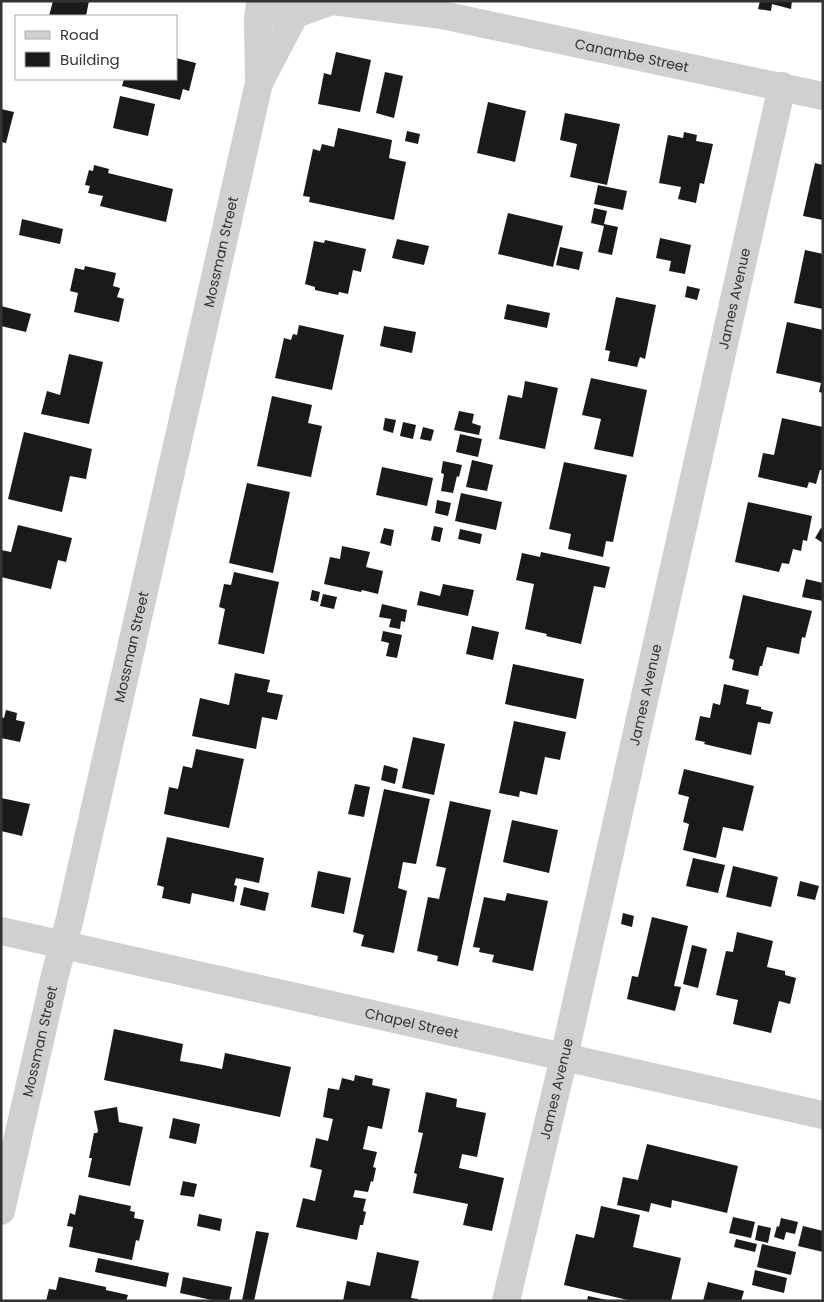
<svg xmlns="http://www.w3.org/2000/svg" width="824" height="1302" viewBox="0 0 824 1302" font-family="Poppins,sans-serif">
	<rect width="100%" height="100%" fill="#fff"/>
	<g fill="#1a1a1a">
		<path d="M53,1H89L86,16H49Z"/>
		<path d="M760,1H792L791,9L772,4L771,11L758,9Z"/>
		<path d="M336,52L371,60L360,112L318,104L324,73L331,75Z"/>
		<path d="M176,58L196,63L189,91L183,89L180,100L122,86L124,79H176Z"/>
		<path d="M385,72L403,76L394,118L376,113Z"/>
		<path d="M120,96L155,104L148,136L113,128Z"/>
		<path d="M488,102L526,111L515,162L477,153Z"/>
		<path d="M1,109L14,112L6,143L1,142Z"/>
		<path d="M565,113L620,124L607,185L570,177L577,144L560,140Z"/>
		<path d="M338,128L392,140L389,158L406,162L394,220L309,202L310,197L303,196L313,149L320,151L322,144L334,147Z"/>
		<path d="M407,131L420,134L418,144L405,141Z"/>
		<path d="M684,132L697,135L696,141L713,144L704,184L700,183L696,203L678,199L681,187L659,183L668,135L683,138Z"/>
		<path d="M815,163L823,165V220L803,216Z"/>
		<path d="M94,165L109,169L108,173L173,189L166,222L100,206L103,196L88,193L90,186L85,185L89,170L93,171Z"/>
		<path d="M598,185L627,191L623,210L594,204Z"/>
		<path d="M594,208L607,211L604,224L618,227L612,255L598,252L604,226L591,223Z"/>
		<path d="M508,213L563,226L553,267L498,254Z"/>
		<path d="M22,219L63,229L60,244L19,235Z"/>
		<path d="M660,238L691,245L685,274L669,271L671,261L656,258Z"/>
		<path d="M397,239L429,246L424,265L392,258Z"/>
		<path d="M325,240L366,249L361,272L353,270L348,294L339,292L338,295L315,290V287L305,284L314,241L324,243Z"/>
		<path d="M560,247L583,252L579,270L556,265Z"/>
		<path d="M805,250L823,254V309L794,303Z"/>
		<path d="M85,266L116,273L113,286L120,288L117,297L124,299L119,322L74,312L78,293L70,291L75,268L84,270Z"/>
		<path d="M687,286L700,289L697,300L685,297Z"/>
		<path d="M616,297L656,305L645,359L640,357L637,367L608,361L610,351L605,350Z"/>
		<path d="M507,304L550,313L547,328L504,319Z"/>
		<path d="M1,306L31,314L26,332L1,326Z"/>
		<path d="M787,322L823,330V393L819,392L821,383L776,373Z"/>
		<path d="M299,325L344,335L332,390L275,378L284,338L291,340L293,334L297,335Z"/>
		<path d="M384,326L416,332L412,353L380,346Z"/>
		<path d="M69,354L103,362L89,424L41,414L47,391L60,395Z"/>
		<path d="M591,378L647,390L633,457L594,449L601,419L582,415Z"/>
		<path d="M525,381L558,388L545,449L499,439L508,395L522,398Z"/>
		<path d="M272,396L312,405L308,423L322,426L311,477L257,466Z"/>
		<path d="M459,411L474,414L472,423L481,426L479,435L454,430Z"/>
		<path d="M385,418L396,420L393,433L383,430Z"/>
		<path d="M782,418L823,427V470H820L816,484L809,482L807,488L758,477L763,453L774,455Z"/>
		<path d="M403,422L416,425L413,439L400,436Z"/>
		<path d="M423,427L434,430L431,441L420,439Z"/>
		<path d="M24,432L92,449L86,479L70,476L62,512L8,499Z"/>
		<path d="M460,434L482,439L478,457L456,452Z"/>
		<path d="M472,460L493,465L487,491L466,487Z"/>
		<path d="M443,461L462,465L459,477L457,476L453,493L441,491L444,474L441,473Z"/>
		<path d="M564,462L627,475L613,542L606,541L603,557L568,549L571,534L549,529Z"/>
		<path d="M382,467L433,478L427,506L376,495Z"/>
		<path d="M247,483L290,492L273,573L229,563Z"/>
		<path d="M461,493L502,502L496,530L455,521Z"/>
		<path d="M437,500L451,503L448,516L435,513Z"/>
		<path d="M748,502L812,516L807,541L803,540L801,551L793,549L789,564L782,563L779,572L735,562Z"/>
		<path d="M18,525L72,538L66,562L58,560L51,589L1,577V550L11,552Z"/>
		<path d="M434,526L443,528L440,542L431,540Z"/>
		<path d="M384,528L394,530L391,546L380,543Z"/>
		<path d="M821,528L823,529V543L815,538Z"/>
		<path d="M460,529L482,534L480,544L458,539Z"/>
		<path d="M342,546L370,552L366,567L383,571L378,594L362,590L361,592L324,584L330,557L340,559Z"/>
		<path d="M541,552L610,567L605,588L594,586L581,644L546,636L547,634L525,629L534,584L516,580L522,553L540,557Z"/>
		<path d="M234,572L279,582L264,654L218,644L225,609L219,607L224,584L231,585Z"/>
		<path d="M806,579L823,583V601L802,597Z"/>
		<path d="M443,584L474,590L468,616L417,605L420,591L440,596Z"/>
		<path d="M312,590L320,592L318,602L310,600Z"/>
		<path d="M323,594L337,597L334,609L320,606Z"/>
		<path d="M743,595L812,611L805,638L802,637L799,654L767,647L762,666H760L758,676L732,670L734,660L729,658Z"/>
		<path d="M382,604L407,610L405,622L401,621L400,629L389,627L391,619L379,617Z"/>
		<path d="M472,626L499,632L493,660L466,654Z"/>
		<path d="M383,631L402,635L397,658L386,656L389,643L381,641Z"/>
		<path d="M513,664L584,679L576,719L505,704Z"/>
		<path d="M235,673L270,680L267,692L283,695L277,720L262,717L256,749L192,736L200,698L229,705Z"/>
		<path d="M724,684L749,690L746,704L761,707V709L773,712L770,724L758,722L751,755L704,744L705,742L695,740L700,716L710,718L713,703L720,705Z"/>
		<path d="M6,710L17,713L16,720L25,722L20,742L1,738V717L4,718Z"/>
		<path d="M514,721L566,732L560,760L545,757L537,795L520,791L519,797L499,793Z"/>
		<path d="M413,737L445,744L434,795L402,788Z"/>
		<path d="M196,749L244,759L229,828L164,814L169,787L178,789L183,766L192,768Z"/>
		<path d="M384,765L398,769L395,784L381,780Z"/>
		<path d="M684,769L754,786L743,831L723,827L716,858L683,850L689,824L683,822L689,797L678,794Z"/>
		<path d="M355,784L370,787L364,817L348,814Z"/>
		<path d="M384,789L430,799L416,864L403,862L398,888L407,891L394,953L361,946L364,935L353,932Z"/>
		<path d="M1,798L30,804L22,836L1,831Z"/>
		<path d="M450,801L491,810L458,966L437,961L438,956L417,951L428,897L439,899L446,868L436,866Z"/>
		<path d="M512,820L558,830L549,873L503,862Z"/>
		<path d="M167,837L264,858L259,883L236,878L234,885L237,886L234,902L192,893L190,904L162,898L164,887L157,885Z"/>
		<path d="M693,858L725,865L718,893L686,886Z"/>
		<path d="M733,866L778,877L771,907L726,897Z"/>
		<path d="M318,871L351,878L344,914L311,907Z"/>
		<path d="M800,881L819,886L815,900L797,896Z"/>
		<path d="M244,887L269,893L265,911L240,905Z"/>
		<path d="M507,893L548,901L533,971L492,962L494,955L479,952L480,948L473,947L484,897L505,901Z"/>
		<path d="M623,913L634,916L632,927L621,924Z"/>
		<path d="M652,917L688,926L674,986L681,987L675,1011L627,999L632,976L638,977Z"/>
		<path d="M737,932L773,941L767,967L785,971V975L796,978L790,1004L779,1001L771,1033L733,1024L738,1000L716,995L726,951L733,952Z"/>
		<path d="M692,945L707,949L698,988L683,984Z"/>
		<path d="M114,1029L183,1044L180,1061L203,1065L222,1069L225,1053L291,1067L280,1117L104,1080Z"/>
		<path d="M355,1075L373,1079L372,1085L390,1089L382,1129L368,1126L363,1149L377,1152L373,1167L376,1168L373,1182L371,1181L368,1192L355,1190L353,1197L366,1199L363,1211L366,1212L363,1225H360L357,1240L296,1227L303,1198L315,1201L322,1170L310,1167L316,1138L328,1141L333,1119L323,1117L328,1088L339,1090L342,1078L354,1081Z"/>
		<path d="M426,1092L457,1099L456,1107L486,1113L477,1157L462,1154L459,1168L504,1178L492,1231L463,1225L468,1204L413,1193L417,1174L414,1173L423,1133L418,1132Z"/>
		<path d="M117,1107L119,1122L143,1127L130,1186L88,1177L92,1158H89L94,1133H97L98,1131L94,1111Z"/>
		<path d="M173,1118L200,1124L196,1144L169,1138Z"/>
		<path d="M647,1144L738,1166L727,1213L672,1200L671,1208L651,1203L649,1212L617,1205L623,1177L638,1180Z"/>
		<path d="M183,1181L197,1184L194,1197L180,1195Z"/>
		<path d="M79,1195L131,1206L130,1211L135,1212L134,1218L144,1220L139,1241L136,1240L132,1260L69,1247L73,1227L67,1226L70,1213L75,1215Z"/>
		<path d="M601,1206L640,1215L633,1247L681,1258L671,1301H632L564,1285L576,1234L594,1238Z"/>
		<path d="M199,1214L222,1219L220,1231L197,1226Z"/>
		<path d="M733,1217L755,1222L751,1238L729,1233Z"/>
		<path d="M781,1218L798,1222L795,1234L786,1232L784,1240L774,1237L777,1226L779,1227Z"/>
		<path d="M758,1225L771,1228L768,1243L755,1240Z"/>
		<path d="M803,1226L823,1231V1252L798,1246Z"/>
		<path d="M256,1231L269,1233L254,1301H242Z"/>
		<path d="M736,1239L757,1244L755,1252L734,1247Z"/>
		<path d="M762,1244L796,1252L791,1275L757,1267Z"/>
		<path d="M377,1252L419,1261L411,1298L418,1299V1301H343L347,1281L370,1286Z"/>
		<path d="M98,1258L169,1273L166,1287L95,1272Z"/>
		<path d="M755,1270L787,1278L784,1293L752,1285Z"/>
		<path d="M59,1277L106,1287V1290L128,1295L126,1301H46L49,1289L56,1290Z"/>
		<path d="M183,1277L232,1287L229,1301H216L180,1293Z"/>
		<path d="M708,1282L744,1291L741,1301H703Z"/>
		<path d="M588,1296L607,1300V1301H587Z"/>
	</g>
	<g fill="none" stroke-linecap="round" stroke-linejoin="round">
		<g stroke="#d0d0d0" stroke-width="28">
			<path d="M260,1L275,12L295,14L332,1"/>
			<path id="s1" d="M332,1L442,15L823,96"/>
			<path d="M260,81L295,14"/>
			<path id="s2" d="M1,931L823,1115"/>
			<path id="s3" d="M1,1211L55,975L70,918L259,83L258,20L260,2"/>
			<path id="s4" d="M506,1301L564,1057L782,86"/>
		</g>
	</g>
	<g text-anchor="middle" stroke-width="5" stroke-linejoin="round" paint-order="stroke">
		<g font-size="14" fill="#333" stroke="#fff">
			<text dy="5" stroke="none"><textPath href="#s1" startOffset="305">Canambe Street</textPath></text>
			<text dy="5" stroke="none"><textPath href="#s3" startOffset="984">Mossman Street</textPath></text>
			<text dy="5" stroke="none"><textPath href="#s4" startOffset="1028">James Avenue</textPath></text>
			<text dy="5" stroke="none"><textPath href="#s3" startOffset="579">Mossman Street</textPath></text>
			<text dy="5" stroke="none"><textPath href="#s4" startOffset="622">James Avenue</textPath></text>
			<text dy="5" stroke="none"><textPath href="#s2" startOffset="421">Chapel Street</textPath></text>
			<text dy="5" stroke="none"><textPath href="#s3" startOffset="174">Mossman Street</textPath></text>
			<text dy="5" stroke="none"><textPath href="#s4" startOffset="218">James Avenue</textPath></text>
		</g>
	</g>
	<rect width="824" height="1302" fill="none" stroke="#333333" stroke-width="5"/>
	<rect x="15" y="15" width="162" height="65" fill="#ffffff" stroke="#adadad"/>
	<rect x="25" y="31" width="25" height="8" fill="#d0d0d0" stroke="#adadad"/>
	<text x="60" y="40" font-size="15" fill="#333333">Road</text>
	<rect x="25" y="52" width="25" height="15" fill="#1a1a1a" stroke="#adadad"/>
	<text x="60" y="65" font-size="15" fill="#333333">Building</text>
</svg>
